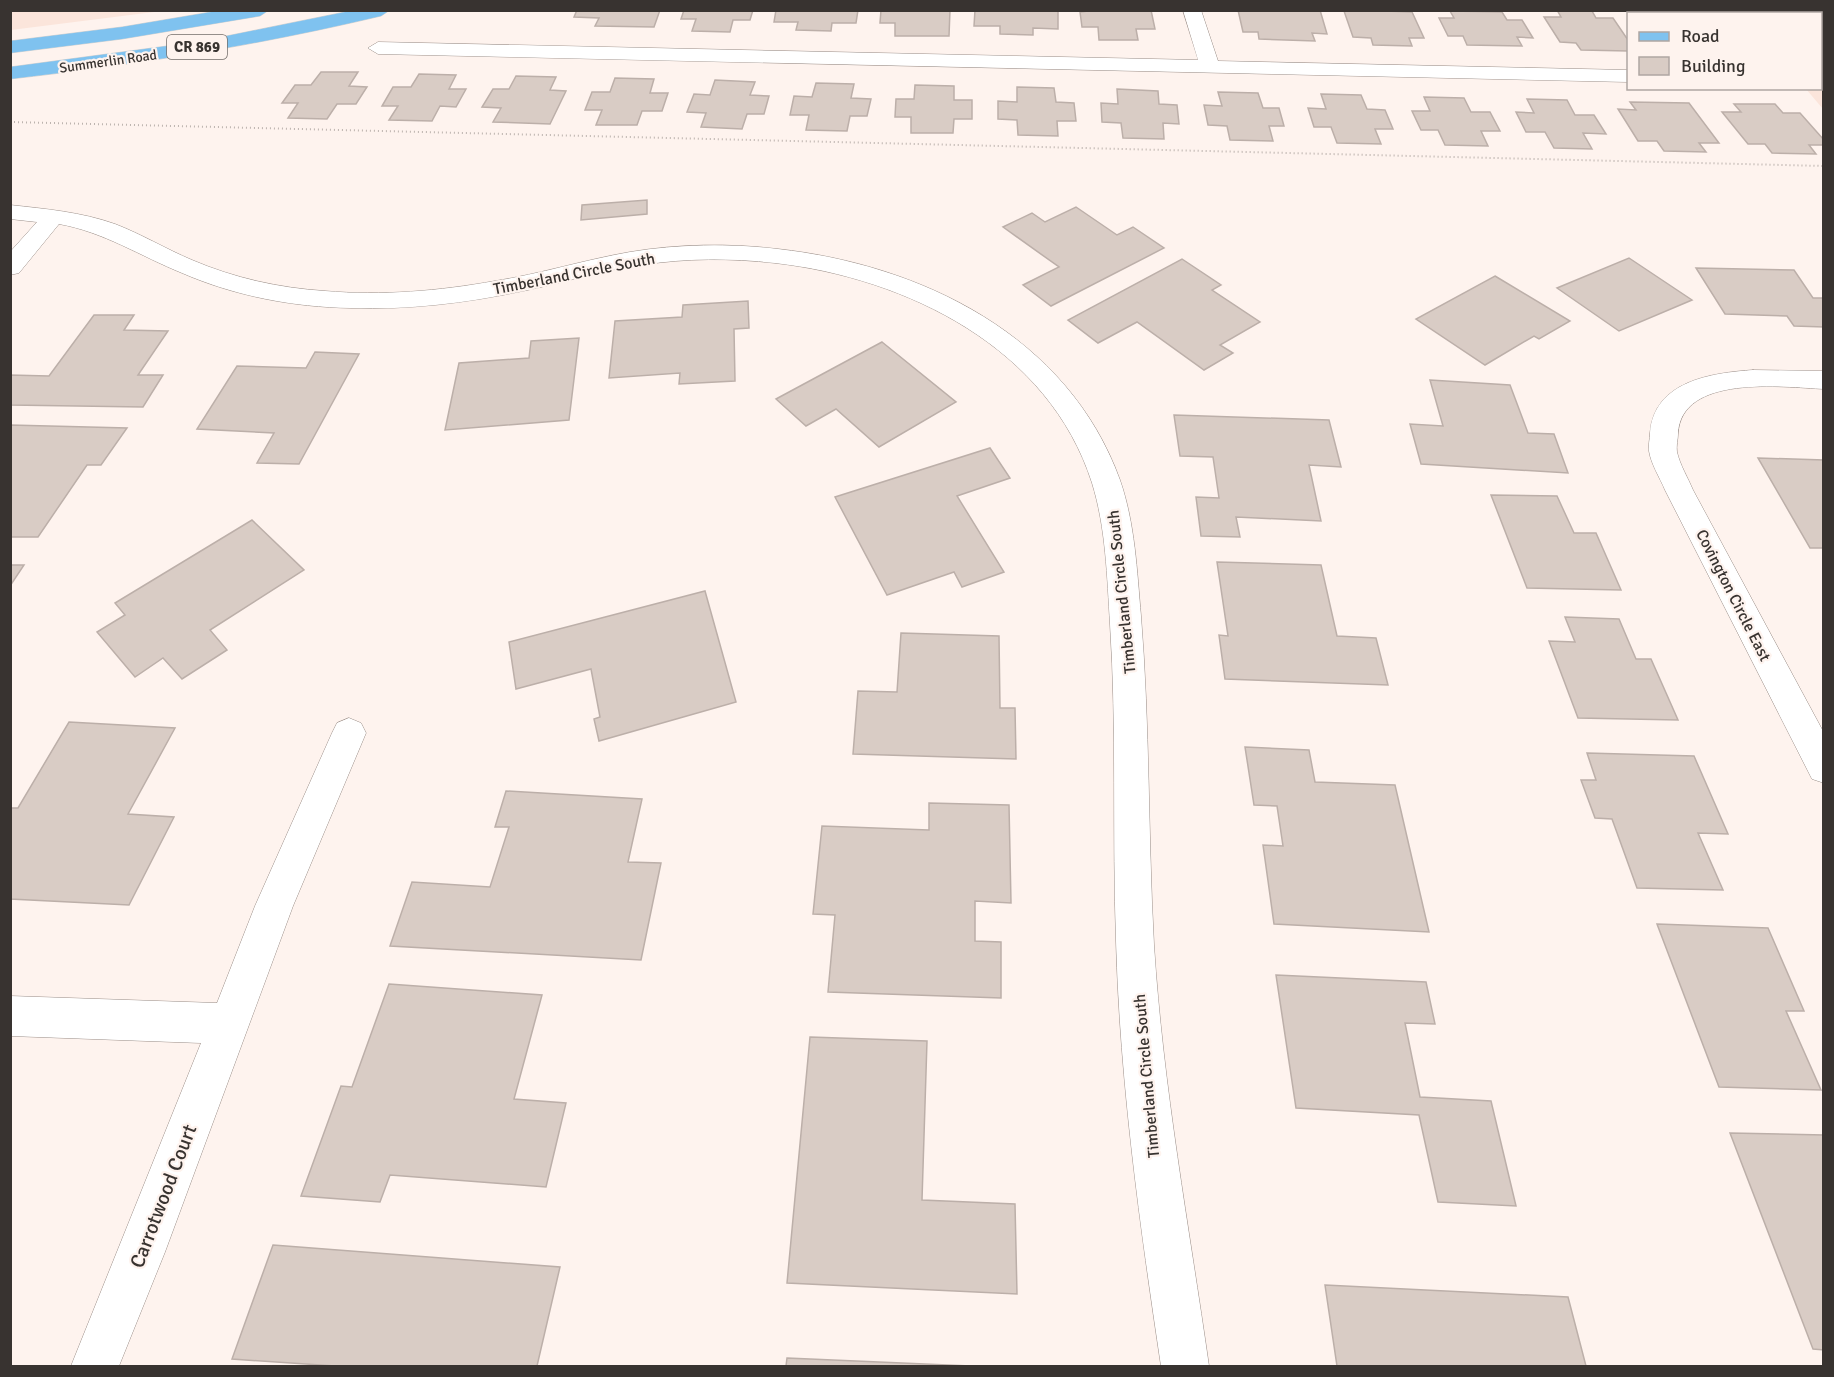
<svg xmlns="http://www.w3.org/2000/svg" width="1834" height="1377" viewBox="0 0 1834 1377" font-family="Signika,sans-serif">
	<rect width="100%" height="100%" fill="#fef3ee"/>
	<g fill="#fbe5db">
		<path d="M11,10H162V11L11,30Z"/>
		<path d="M1739,11H1823V109L1806,89L1820,88V14H1741Z"/>
	</g>
	<g fill="#d9ccc5" stroke="#bcafa9" stroke-width="1.5">
		<path d="M577,10H660L654,27L595,26L599,18L574,17Z"/>
		<path d="M684,10H753L750,20H733L730,32L692,31L696,19H681Z"/>
		<path d="M776,10H858L856,23H832L831,31L796,30L798,22H774Z"/>
		<path d="M881,10H950L949,36H895V23H880Z"/>
		<path d="M975,10H1058V29L1033,28V35L1000,34V26H974Z"/>
		<path d="M1097,10H1151L1155,29H1136L1138,40H1099L1098,27H1082L1080,12Z"/>
		<path d="M1238,10H1320L1327,34L1312,33L1315,41L1259,39L1258,32H1243Z"/>
		<path d="M1358,10L1412,12L1424,38H1409L1412,46L1373,45L1371,38L1353,37L1344,11Z"/>
		<path d="M1557,10L1592,11L1596,18H1613L1628,40V51L1581,50L1576,43L1560,42L1544,17H1561Z"/>
		<path d="M1450,11L1502,12L1507,20H1522L1533,38L1517,37L1522,46L1467,45L1463,36H1448L1439,18H1454Z"/>
		<path d="M321,72H358L349,86L367,87L356,104H337L327,119L288,118L298,103H282L295,85H311Z"/>
		<path d="M419,74L456,75L449,89H466L456,107L440,106L432,121L389,120L398,106H382L393,87H411Z"/>
		<path d="M516,76L556,77L550,90L566,91L550,124L493,122L501,108L482,107L493,89H509Z"/>
		<path d="M615,78L654,79L650,93H668L662,111H642L637,125H596L602,110H585L592,92H610Z"/>
		<path d="M715,80L755,82L750,95L769,96L764,114H747L742,129L701,127L706,113L687,112L694,94L710,95Z"/>
		<path d="M816,83L854,84L851,98L871,99L867,116H850L847,131L806,130L809,115H790L794,96L812,97Z"/>
		<path d="M915,85L954,86V100H972V119H954L953,133H911V117H895L896,99H914Z"/>
		<path d="M1017,87L1054,88L1056,102L1074,103L1076,121H1057L1058,136L1018,135L1017,120L998,119V101L1017,102Z"/>
		<path d="M1117,89L1158,91L1159,104L1177,105L1179,124L1163,123L1164,139L1123,138L1121,123L1102,122L1101,103L1118,104Z"/>
		<path d="M1218,92L1258,93L1263,108H1279L1284,126H1269L1273,141L1230,140L1227,126L1208,125L1204,105L1222,106Z"/>
		<path d="M1321,94L1361,95L1367,109L1385,110L1393,129H1375L1381,144L1337,143L1331,127H1314L1308,108L1326,109Z"/>
		<path d="M1424,97L1464,98L1471,112H1490L1500,131H1481L1488,146L1445,145L1438,130H1421L1412,111H1430Z"/>
		<path d="M1527,99L1567,100L1575,115H1594L1606,134L1583,133L1592,149L1554,148L1545,132H1526L1516,112L1534,113Z"/>
		<path d="M1630,102L1689,103L1719,143H1699L1706,152L1664,151L1657,141H1638L1618,109L1636,110Z"/>
		<path d="M1734,104H1775L1783,113H1800L1824,140V145H1809L1816,154L1772,153L1765,144H1748L1722,112H1741Z"/>
		<path d="M647,200V214L581,220L582,205Z"/>
		<path d="M1076,207L1117,235L1133,227L1164,248L1051,306L1023,285L1059,267L1003,227L1032,213L1045,222Z"/>
		<path d="M1629,258L1692,300L1619,331L1557,288Z"/>
		<path d="M1182,259L1221,285L1212,290L1260,322L1220,345L1233,353L1204,370L1137,322L1098,343L1068,320Z"/>
		<path d="M1696,268L1794,270L1813,298H1824V327L1794,326L1787,316L1725,314Z"/>
		<path d="M1495,276L1570,321L1539,339L1534,336L1485,365L1416,319Z"/>
		<path d="M748,301L749,328L734,329L735,381L679,384L680,373L609,378L615,321L682,317L683,305Z"/>
		<path d="M94,315H134L124,330L168,331L138,375H163L143,407L10,405V375L49,376Z"/>
		<path d="M579,338L569,420L445,430L459,363L529,358L531,341Z"/>
		<path d="M882,342L956,402L879,447L836,409L806,426L776,399Z"/>
		<path d="M315,352L359,354L299,464L257,463L274,433L197,429L237,366L306,368Z"/>
		<path d="M1430,380L1510,385L1528,433L1554,434L1568,473L1421,464L1410,424L1443,426Z"/>
		<path d="M1174,415L1329,420L1341,467L1309,465L1321,521L1236,517L1240,537L1201,536L1196,497L1219,498L1213,457L1180,456Z"/>
		<path d="M10,425L127,428L101,465H87L38,537H10Z"/>
		<path d="M990,448L1010,478L957,496L1004,572L962,587L954,572L887,595L835,497Z"/>
		<path d="M1758,458L1824,460V548H1810Z"/>
		<path d="M1491,495L1557,496L1574,533H1596L1621,590L1527,588Z"/>
		<path d="M252,520L304,570L210,630L227,650L182,679L163,658L135,677L97,632L125,615L115,603Z"/>
		<path d="M1217,562L1321,565L1337,636L1376,638L1388,685L1225,679L1219,635L1228,636Z"/>
		<path d="M10,565H24L10,586Z"/>
		<path d="M705,591L736,702L599,741L594,719L600,717L591,669L516,689L509,642Z"/>
		<path d="M1565,617L1619,619L1636,659H1651L1678,720L1578,718L1549,641L1575,642Z"/>
		<path d="M901,633L999,636L1000,708H1015L1016,759L853,754L858,691L897,692Z"/>
		<path d="M69,722L175,728L128,814L174,817L129,905L10,899V808H18Z"/>
		<path d="M1245,747L1309,750L1315,782L1395,785L1429,932L1274,924L1263,845L1283,846L1277,806L1254,805Z"/>
		<path d="M1587,753L1694,756L1728,834L1698,833L1723,890L1637,888L1612,819L1595,818L1581,780H1596Z"/>
		<path d="M506,791L642,799L628,862L661,863L641,960L390,946L412,882L490,887L509,827H495Z"/>
		<path d="M929,803L1009,805L1011,903L975,901V941L1001,942V998L828,992L835,915L813,914L822,826L929,830Z"/>
		<path d="M1657,924L1768,928L1804,1011H1786L1821,1090L1719,1087Z"/>
		<path d="M1276,975L1426,982L1435,1024L1405,1023L1420,1097L1491,1101L1516,1206L1438,1202L1419,1115L1296,1108Z"/>
		<path d="M389,984L542,995L514,1099L566,1103L546,1187L390,1175L380,1202L301,1196L341,1086L352,1087Z"/>
		<path d="M810,1037L927,1041L922,1200L1015,1204L1017,1294L787,1283Z"/>
		<path d="M1730,1133L1824,1135V1350L1813,1349Z"/>
		<path d="M273,1245L560,1267L537,1366H335L232,1359Z"/>
		<path d="M1325,1285L1568,1297L1586,1366H1337Z"/>
		<path d="M787,1358L971,1366H786Z"/>
	</g>
	<g fill="none" stroke-linecap="round" stroke-linejoin="round">
		<defs>
			<g id="minor">
				<path d="M1183,10H1201L1218,61L1628,70V82L378,54L368,48L378,42L1198,60Z"/>
				<path d="M10,205C46,209 81,212 115,224C141,234 166,249 192,260C234,278 279,288 325,291C382,296 439,291 495,281C540,274 584,260 630,252C678,244 729,243 778,249C922,265 1068,336 1120,480C1135,523 1137,571 1141,616C1150,726 1148,836 1154,945C1163,1087 1189,1226 1209,1366H1161C1140,1226 1120,1083 1116,941C1112,835 1117,730 1110,624C1107,577 1106,528 1092,483C1049,348 907,278 775,263C731,258 686,258 642,265C602,270 563,283 523,291C466,303 408,310 351,308C293,307 235,296 182,273C140,256 104,232 59,224L19,273L10,275V252L37,222L10,219Z"/>
				<path d="M1753,370L1824,371V389C1782,387 1681,374 1678,434C1678,439 1676,446 1677,452C1680,465 1688,478 1693,490L1824,733V783L1812,779L1665,490C1660,478 1651,464 1649,451C1648,446 1650,439 1650,433C1654,381 1711,373 1753,370Z"/>
				<path d="M349,718L361,723L366,733L293,906L165,1252L119,1366H71L201,1043L10,1036V996L217,1003L255,906L332,733L337,723Z"/>
			</g>
			<g id="major">
				<path d="M223,10H269L260,16L122,39L10,53V41L122,27Z"/>
				<path d="M355,10H390L381,16C259,45 135,65 10,79V67L197,42Z"/>
			</g>
		</defs>
		<use href="#minor" stroke="#9b8f89" stroke-width="1"/>
		<use href="#major" stroke="#d3d2d1" stroke-width="1"/>
		<path stroke="#bcb3ae" stroke-width="2" stroke-dasharray="1 3" stroke-linecap="butt" d="M10,122L1824,166"/>
		<use href="#minor" fill="#fff" fill-rule="evenodd"/>
		<use href="#major" fill="#7fc2ef" fill-rule="evenodd"/>
	</g>
	<g text-anchor="middle" stroke-width="4.5" stroke-linejoin="round" paint-order="stroke">
		<g font-size="14" fill="#383330" stroke="#fef3ee">
			<text transform="translate(108 61) rotate(-8)" y="5">Summerlin Road</text>
		</g>
		<rect fill="#fef3ee" stroke="#736d69" stroke-width="1.5" x="167" y="35" width="60" height="24" rx="4.5"/>
		<g font-size="15" font-weight="bold" fill="#383330">
			<text x="197" y="52">CR 869</text>
		</g>
		<g font-size="16" fill="#383330" stroke="#fef3ee">
			<text transform="translate(574 273) rotate(-11)" y="6">Timberland Circle South</text>
			<text transform="translate(1121 592) rotate(-96)" y="6">Timberland Circle South</text>
			<text transform="translate(1734 595) rotate(63)" y="6">Covington Circle East</text>
			<text transform="translate(1146 1076) rotate(-95)" y="6">Timberland Circle South</text>
		</g>
		<g font-size="20" fill="#383330" stroke="#fef3ee">
			<text transform="translate(163 1196) rotate(-69)" y="7">Carrotwood Court</text>
		</g>
	</g>
	<rect width="1834" height="1377" fill="none" stroke="#383330" stroke-width="24"/>
	<rect x="1627" y="12" width="195" height="78" fill="#fef3ee" stroke="#afa6a2" stroke-width="1.5"/>
	<rect x="1639" y="32" width="30" height="9" fill="#7fc2ef" stroke="#afa6a2" stroke-width="1.5"/>
	<text x="1681" y="42" font-size="18" fill="#383330">Road</text>
	<rect x="1639" y="57" width="30" height="18" fill="#d9ccc5" stroke="#afa6a2" stroke-width="1.5"/>
	<text x="1681" y="72" font-size="18" fill="#383330">Building</text>
</svg>
